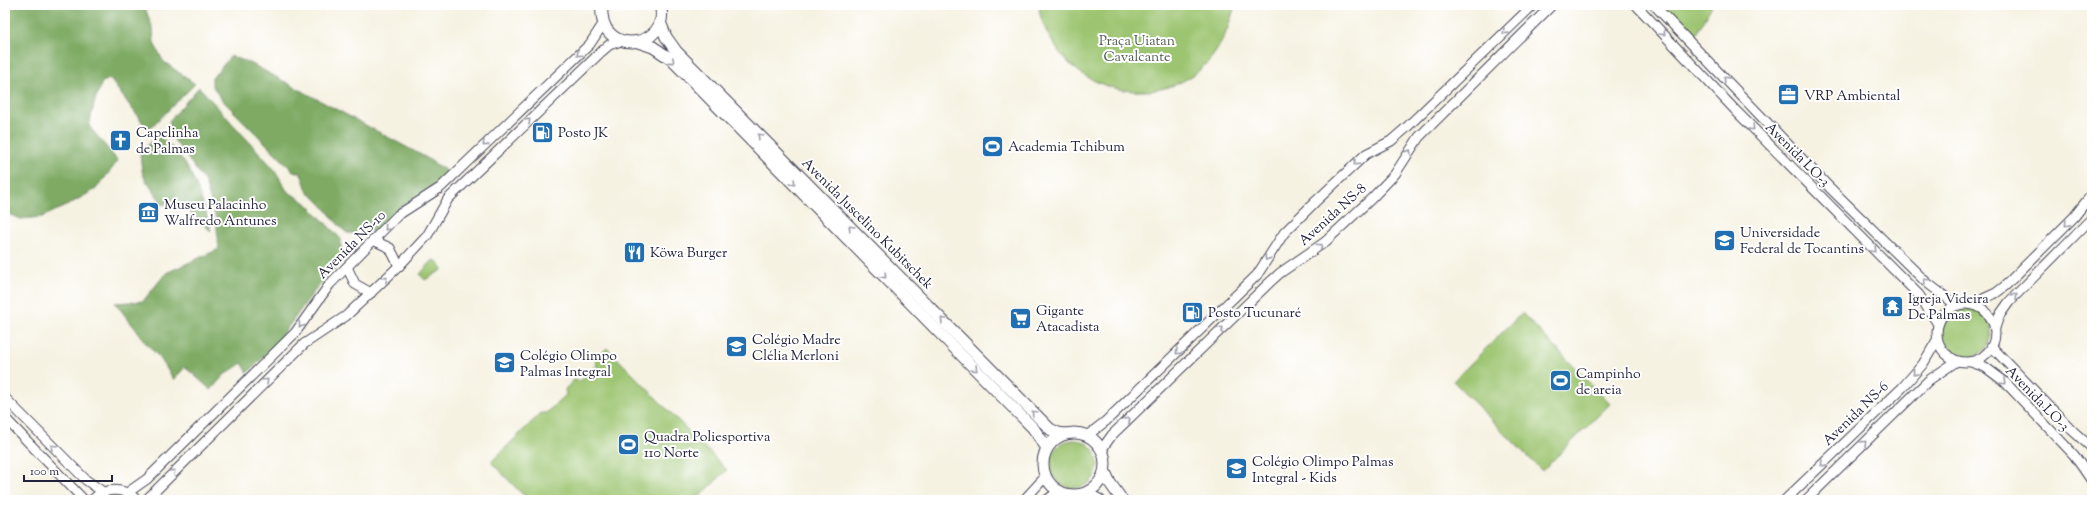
<svg xmlns="http://www.w3.org/2000/svg" width="2097" height="505" viewBox="0 0 2097 505" font-family="'Sorts Mill Goudy',serif">
	<rect width="100%" height="100%" fill="#fff"/>
	<filter id="ink" filterUnits="userSpaceOnUse"><feTurbulence type="fractalNoise" baseFrequency=".025" numOctaves="2"/><feDisplacementMap in="SourceGraphic" scale="8" xChannelSelector="R" yChannelSelector="G"/><feConvolveMatrix kernelMatrix="1 2 1 2 8 2 1 2 1" color-interpolation-filters="sRGB"/></filter>
	<filter id="wash" filterUnits="userSpaceOnUse"><feTurbulence type="fractalNoise" baseFrequency=".012" numOctaves="4" result="noise"/><feDisplacementMap in="SourceGraphic" scale="16" xChannelSelector="R" yChannelSelector="G"/><feGaussianBlur stdDeviation="0.9" result="paint"/><feColorMatrix in="noise" values="0 0 0 0 0 0 0 0 0 0 0 0 0 0 0 0 0 1.4 0 .05"/><feComposite in="paint" operator="in"/></filter>
	<g filter="url(#wash)">
		<rect width="100%" height="100%" fill="#f6f2e2"/>
		<g fill="#9dc571" stroke="#607456">
			<path d="M1039,5H1235C1229,26 1223,45 1208,62C1167,107 1091,98 1057,49C1049,37 1039,20 1039,5Z"/>
			<path d="M1660,5H1712L1694,40Z"/>
			<path d="M433,260L437,261L441,267L442,270L425,280L420,275L421,273Z"/>
			<circle cx="1966" cy="333" r="25"/>
			<path d="M1522,313L1610,404L1542,471L1453,381Z"/>
			<path d="M607,348L727,470L696,500H528L491,462L541,413H546L566,395L565,389L574,380L580,381L597,365L595,359Z"/>
			<circle cx="1074" cy="464" r="24"/>
			<path d="M110,494H122L132,500H98Z"/>
		</g>
		<g fill="#7eaa63" stroke="#50664f">
			<path d="M5,5H144L153,29L154,43L163,61L195,84L148,130L110,79L102,82L95,100L89,126L118,161L96,189L68,205L42,217L21,219L5,213Z"/>
			<path d="M231,56L250,63L425,157L448,172L434,185L393,212L377,230L367,234L347,233C333,222 322,200 308,193L301,173L293,171L221,99L212,85V78Z"/>
			<path d="M199,87L275,170L287,191L306,203L341,239V263L318,286L275,345L248,373L242,363L224,375L211,390L185,367L174,380L160,358L143,340L142,337L115,303L143,301L166,273L219,249L216,219L205,182L172,137L169,121Z"/>
			<path d="M157,136C190,154 202,199 211,231L175,200L163,205L145,179L142,171L140,153Z"/>
		</g>
	</g>
	<g filter="url(#ink)">
		<g fill="none" stroke-linecap="round" stroke-linejoin="round">
			<defs>
				<g id="minor">
					<path d="M1636,5L1737,112L1919,295L1938,324"/>
					<path d="M1654,5L1830,188L1926,282L1956,305"/>
					<path d="M375,241L390,248L399,266"/>
					<path d="M347,267L355,284L371,293"/>
					<circle cx="1966" cy="333" r="29"/>
					<path d="M1972,304L1996,293L2005,286L2074,217L2092,194"/>
					<path d="M1995,328L1999,316L2009,302L2092,218"/>
					<path d="M1992,347L2073,431L2092,448"/>
					<path d="M1971,362L1985,367L2005,382L2074,455L2092,481"/>
					<path d="M5,398L86,480L103,492"/>
					<path d="M5,418L84,500"/>
					<path d="M1088,435L1106,421L1257,275L1284,233L1315,202L1366,154L1391,141L1406,128L1533,5"/>
					<path d="M1102,449L1112,435L1269,283L1280,273L1325,242L1371,199L1395,174L1419,137L1552,5"/>
					<path d="M127,493L147,479L295,333L330,284L398,215L440,188L590,44L603,24"/>
					<path d="M92,500C105,487 124,487 137,500"/>
					<path d="M146,500L304,344L346,316L399,266L427,236L448,199L601,52L609,45L621,41"/>
					<path d="M1024,500L1046,476"/>
					<path d="M1047,500L1059,491"/>
					<path d="M1785,500L1902,388L1923,364L1937,340"/>
					<path d="M1806,500L1929,380L1957,361"/>
				</g>
				<g id="major">
					<path d="M602,5C597,60 673,48 660,5"/>
					<path d="M660,22L666,37L676,51L1050,429L1058,433L1065,434"/>
					<path d="M638,42L653,47L671,59L1033,428L1047,448"/>
					<circle cx="1074" cy="464" r="31"/>
					<path d="M1105,472L1110,483L1122,500"/>
					<path d="M1086,493L1099,500"/>
				</g>
			</defs>
			<use href="#minor" stroke="#424154" stroke-width="11"/>
			<use href="#major" stroke="#424154" stroke-width="13"/>
			<use href="#minor" stroke="#fff" stroke-width="9"/>
			<use href="#major" stroke="#fff" stroke-width="11"/>
		</g>
		<defs><path id="oneway-chevron" d="M-2-3.5L2.5 0L-2 3.5" fill="none" stroke-width="1.6" stroke-linecap="round" stroke-linejoin="round"/></defs>
		<g stroke="#9c9ca7">
			<use href="#oneway-chevron" transform="translate(1505 32) rotate(136)"/>
			<use href="#oneway-chevron" transform="translate(1663 33) rotate(46)"/>
			<use href="#oneway-chevron" transform="translate(579 54) rotate(137)"/>
			<use href="#oneway-chevron" transform="translate(672 61) rotate(40)"/>
			<use href="#oneway-chevron" transform="translate(1726 79) rotate(-134)"/>
			<use href="#oneway-chevron" transform="translate(528 121) rotate(-44)"/>
			<use href="#oneway-chevron" transform="translate(1752 128) rotate(46)"/>
			<use href="#oneway-chevron" transform="translate(760 136) rotate(-135)"/>
			<use href="#oneway-chevron" transform="translate(485 144) rotate(136)"/>
			<use href="#oneway-chevron" transform="translate(1409 152) rotate(-57)"/>
			<use href="#oneway-chevron" transform="translate(1356 163) rotate(137)"/>
			<use href="#oneway-chevron" transform="translate(793 183) rotate(46)"/>
			<use href="#oneway-chevron" transform="translate(2067 224) rotate(135)"/>
			<use href="#oneway-chevron" transform="translate(387 228) rotate(133)"/>
			<use href="#oneway-chevron" transform="translate(851 228) rotate(-135)"/>
			<use href="#oneway-chevron" transform="translate(1320 246) rotate(-38)"/>
			<use href="#oneway-chevron" transform="translate(1874 250) rotate(45)"/>
			<use href="#oneway-chevron" transform="translate(1267 258) rotate(123)"/>
			<use href="#oneway-chevron" transform="translate(884 276) rotate(46)"/>
			<use href="#oneway-chevron" transform="translate(385 279) rotate(-44)"/>
			<use href="#oneway-chevron" transform="translate(1926 281) rotate(-137)"/>
			<use href="#oneway-chevron" transform="translate(2015 296) rotate(-45)"/>
			<use href="#oneway-chevron" transform="translate(943 320) rotate(-135)"/>
			<use href="#oneway-chevron" transform="translate(301 325) rotate(126)"/>
			<use href="#oneway-chevron" transform="translate(1221 329) rotate(-44)"/>
			<use href="#oneway-chevron" transform="translate(1178 352) rotate(136)"/>
			<use href="#oneway-chevron" transform="translate(975 369) rotate(45)"/>
			<use href="#oneway-chevron" transform="translate(1915 373) rotate(131)"/>
			<use href="#oneway-chevron" transform="translate(266 381) rotate(-45)"/>
			<use href="#oneway-chevron" transform="translate(2004 382) rotate(43)"/>
			<use href="#oneway-chevron" transform="translate(1034 413) rotate(-135)"/>
			<use href="#oneway-chevron" transform="translate(1128 420) rotate(-44)"/>
			<use href="#oneway-chevron" transform="translate(1864 443) rotate(-45)"/>
			<use href="#oneway-chevron" transform="translate(53 447) rotate(-134)"/>
			<use href="#oneway-chevron" transform="translate(1823 464) rotate(136)"/>
			<use href="#oneway-chevron" transform="translate(173 472) rotate(-45)"/>
		</g>
	</g>
	<defs>
		<symbol id="office-square" viewBox="-11 -11 22 22"><rect x="-9" y="-9" width="18" height="18" rx="4" fill="#1f6fb2" stroke="#fff"/><path d="M-6-3h4V-5.5h4V-3h4V5H-6ZM-1-4.5V-3h2v-1.5ZM-6 0V1H6V0Z" fill="#fff"/></symbol>
		<symbol id="fuel-square" viewBox="-11 -11 22 22"><rect x="-9" y="-9" width="18" height="18" rx="4" fill="#1f6fb2" stroke="#fff"/><path d="M-5.5-6h7V0h2V4h1.3V-2.5L3-4.5l.8-.8L6-3V5H2.5V1h-1V6h-7ZM-4.2-4.7v3.2H.2V-4.7Z" fill="#fff"/></symbol>
		<symbol id="church-square" viewBox="-11 -11 22 22"><rect x="-9" y="-9" width="18" height="18" rx="4" fill="#1f6fb2" stroke="#fff"/><path d="M-1.2-6h2.4v3.5h3.3v2.4h-3.3V6h-2.4V-.1h-3.3v-2.4h3.3Z" fill="#fff"/></symbol>
		<symbol id="stadium-square" viewBox="-11 -11 22 22"><rect x="-9" y="-9" width="18" height="18" rx="4" fill="#1f6fb2" stroke="#fff"/><path d="M0-5a6.5 5 0 1 0 0 10a6.5 5 0 1 0 0-10ZM-3.5-1.8h7v3.6h-7Z" fill="#fff"/></symbol>
		<symbol id="museum-square" viewBox="-11 -11 22 22"><rect x="-9" y="-9" width="18" height="18" rx="4" fill="#1f6fb2" stroke="#fff"/><path d="M0-6L6-3V-2H-6V-3ZM-5-1h2V3h-2ZM-1-1h2V3h-2ZM3-1h2V3H3ZM-6 4H6V6H-6Z" fill="#fff"/></symbol>
		<symbol id="university-square" viewBox="-11 -11 22 22"><rect x="-9" y="-9" width="18" height="18" rx="4" fill="#1f6fb2" stroke="#fff"/><path d="M0-5L7-2L0 1L-7-2ZM-4 1L0 2.5L4 1V4Q0 6-4 4Z" fill="#fff"/></symbol>
		<symbol id="restaurant-square" viewBox="-11 -11 22 22"><rect x="-9" y="-9" width="18" height="18" rx="4" fill="#1f6fb2" stroke="#fff"/><path d="M-5-6h1v4h1v-4h1v4h1v-4h1v5L-1.5 .5V6h-2V.5L-5-1ZM5-6V6H3V1.5H1.5Q1.5-4 5-6Z" fill="#fff"/></symbol>
		<symbol id="temple-square" viewBox="-11 -11 22 22"><rect x="-9" y="-9" width="18" height="18" rx="4" fill="#1f6fb2" stroke="#fff"/><path d="M0-6L5-2H3V0L6.5 2.5H4V6H1.5V3h-3V6H-4V2.5H-6.5L-3 0V-2H-5Z" fill="#fff"/></symbol>
		<symbol id="supermarket-square" viewBox="-11 -11 22 22"><rect x="-9" y="-9" width="18" height="18" rx="4" fill="#1f6fb2" stroke="#fff"/><path d="M-6-5.5h2.5l.6 2H6L4.5 2H-2.5L-4.4-4H-6ZM-1.5 3.2a1.3 1.3 0 1 0 .1 0ZM3 3.2a1.3 1.3 0 1 0 .1 0Z" fill="#fff"/></symbol>
		<symbol id="school-square" viewBox="-11 -11 22 22"><rect x="-9" y="-9" width="18" height="18" rx="4" fill="#1f6fb2" stroke="#fff"/><path d="M0-5L7-2L0 1L-7-2ZM-4 1L0 2.5L4 1V4Q0 6-4 4Z" fill="#fff"/></symbol>
	</defs>
	<g fill-rule="evenodd">
		<use href="#office-square" x="1776" y="82" width="25" height="25"/>
		<use href="#fuel-square" x="530" y="120" width="25" height="25"/>
		<use href="#church-square" x="108" y="128" width="25" height="25"/>
		<use href="#stadium-square" x="980" y="134" width="25" height="25"/>
		<use href="#museum-square" x="136" y="200" width="25" height="25"/>
		<use href="#university-square" x="1712" y="228" width="25" height="25"/>
		<use href="#restaurant-square" x="622" y="240" width="25" height="25"/>
		<use href="#temple-square" x="1880" y="294" width="25" height="25"/>
		<use href="#fuel-square" x="1180" y="300" width="25" height="25"/>
		<use href="#supermarket-square" x="1008" y="306" width="25" height="25"/>
		<use href="#school-square" x="724" y="334" width="25" height="25"/>
		<use href="#school-square" x="492" y="350" width="25" height="25"/>
		<use href="#stadium-square" x="1548" y="368" width="25" height="25"/>
		<use href="#stadium-square" x="616" y="432" width="25" height="25"/>
		<use href="#school-square" x="1224" y="456" width="25" height="25"/>
	</g>
	<g text-anchor="middle" stroke-width="4" stroke-linejoin="round" paint-order="stroke">
		<g font-size="14" fill="#4d5b4e" stroke="#fff">
			<text x="1137" y="45">Praça Uiatan<tspan x="1137" dy="16">Cavalcante</tspan></text>
		</g>
		<g font-size="14" fill="#22223b" stroke="#fff" text-anchor="start">
			<text x="1804" y="100">VRP Ambiental</text>
			<text x="136" y="137">Capelinha<tspan x="136" dy="16">de Palmas</tspan></text>
			<text x="558" y="137">Posto JK</text>
			<text x="1008" y="151">Academia Tchibum</text>
			<text x="164" y="209">Museu Palacinho<tspan x="164" dy="16">Walfredo Antunes</tspan></text>
			<text x="1740" y="237">Universidade<tspan x="1740" dy="16">Federal de Tocantins</tspan></text>
			<text x="650" y="257">Köwa Burger</text>
			<text x="1908" y="303">Igreja Videira<tspan x="1908" dy="16">De Palmas</tspan></text>
			<text x="1036" y="315">Gigante<tspan x="1036" dy="16">Atacadista</tspan></text>
			<text x="1208" y="317">Posto Tucunaré</text>
			<text x="752" y="344">Colégio Madre<tspan x="752" dy="16">Clélia Merloni</tspan></text>
			<text x="520" y="360">Colégio Olimpo<tspan x="520" dy="16">Palmas Integral</tspan></text>
			<text x="1576" y="378">Campinho<tspan x="1576" dy="16">de areia</tspan></text>
			<text x="644" y="441">Quadra Poliesportiva<tspan x="644" dy="16">110 Norte</tspan></text>
			<text x="1252" y="466">Colégio Olimpo Palmas<tspan x="1252" dy="16">Integral - Kids</tspan></text>
		</g>
		<g font-size="14" fill="#22223b" stroke="#fff">
			<text transform="translate(1798 154) rotate(45)" y="5">Avenida LO-3</text>
			<text transform="translate(1332 214) rotate(-42)" y="5">Avenida NS-8</text>
			<text transform="translate(868 223) rotate(45)" y="5">Avenida Juscelino Kubitschek</text>
			<text transform="translate(351 244) rotate(-45)" y="5">Avenida NS-10</text>
			<text transform="translate(2038 398) rotate(46)" y="5">Avenida LO-3</text>
			<text transform="translate(1855 413) rotate(-44)" y="5">Avenida NS-6</text>
		</g>
	</g>
	<rect width="2097" height="505" fill="none" stroke="#fff" stroke-width="20"/>
	<path d="M24 475v6h88v-6" fill="none" stroke="#22223b" stroke-width="2"/>
	<text x="30" y="475" font-size="12" fill="#22223b" stroke="#ffffff" stroke-width="3" paint-order="stroke">100 m</text>
</svg>
